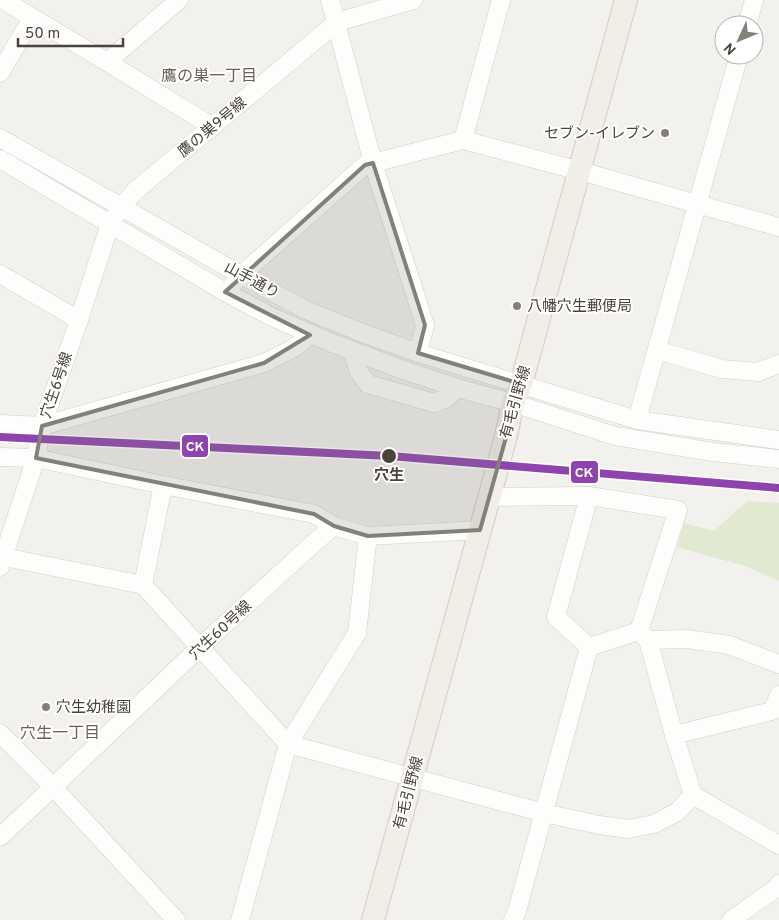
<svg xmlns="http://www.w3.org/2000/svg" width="779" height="920" viewBox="0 0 779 920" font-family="Overpass,'Noto Sans JP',sans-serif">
	<rect width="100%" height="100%" fill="#f3f1ee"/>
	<path fill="#e1ead1" d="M747,501L779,503V581L748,567L677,547L684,523L714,531Z"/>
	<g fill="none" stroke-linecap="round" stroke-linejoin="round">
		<defs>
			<g id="minor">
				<path d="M3,0L107,62L213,127"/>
				<path d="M330,0L373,163L425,325L418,353"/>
				<path d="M747,25L754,0"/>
				<path d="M107,62L179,0"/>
				<path d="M0,73L32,18"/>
				<path d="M0,138L241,275L306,310L360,332L418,353L637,420L779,440"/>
				<path d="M463,140L501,0"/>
				<path d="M0,159L225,292L272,317L332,343L406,371L457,388L513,403L615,436L713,452L779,459"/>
				<path d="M0,274L79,320"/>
				<path d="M234,283L241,275L365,165L463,140L580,171L779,227"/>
				<path d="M657,350L722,369L758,372L779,364"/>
				<path d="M352,351L359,372L368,384L434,403L447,398L457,388"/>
				<path d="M637,420L739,55"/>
				<path d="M0,424L42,426L264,363L294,348L310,335"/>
				<path d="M0,457L36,458L163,485L314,514L334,526"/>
				<path d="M489,497L589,496L678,510L639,631"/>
				<path d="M4,557L143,585L288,744L544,813L599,825L629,829L654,824L677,812L693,795"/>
				<path d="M0,567L36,458L42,426L79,320L110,224L121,207L135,191L337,22L413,0"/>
				<path d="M143,585L163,485"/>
				<path d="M639,631L648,640L674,735L693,795L779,845"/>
				<path d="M648,640L687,639L729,645L779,664"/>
				<path d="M589,647L556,617L589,496"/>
				<path d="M0,733L53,787L176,920"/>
				<path d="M674,735L772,711L779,695"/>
				<path d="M0,837L53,787L200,647L315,542L334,526L368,536L480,530"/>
				<path d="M240,920L288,744L357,633L368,536"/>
				<path d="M513,920L517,911L589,647L639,631"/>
				<path d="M731,920L775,889L779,884"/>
			</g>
			<path id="major" d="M373,920L506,436L513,403L521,384L626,0"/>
		</defs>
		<use href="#minor" stroke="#d1cfcc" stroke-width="19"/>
		<use href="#major" stroke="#d4ccbe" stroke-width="24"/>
		<use href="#minor" stroke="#fdfdfc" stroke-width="18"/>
		<use href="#major" stroke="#f1eee7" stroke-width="22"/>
		<defs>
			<path id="rail-1" d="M0,437L390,456L779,488"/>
		</defs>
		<use href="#rail-1" stroke="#fff" stroke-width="11"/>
		<use href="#rail-1" stroke="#8e44ad" stroke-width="8"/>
	</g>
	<path fill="#848079" fill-opacity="0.2" stroke="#848079" stroke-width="4" stroke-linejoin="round" d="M373,163L425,325L418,353L521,384L480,530L368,536L334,526L314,514L36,458L42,426L264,363L310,335L225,292L365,165Z"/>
	<g fill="#848079" stroke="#fff" stroke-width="2">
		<circle cx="665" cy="133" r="5"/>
		<circle cx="517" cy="306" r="5"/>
		<circle cx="46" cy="707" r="5"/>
	</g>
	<circle fill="#49433a" stroke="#fff" stroke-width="2" cx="389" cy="456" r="8"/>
	<g text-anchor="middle" stroke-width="4" stroke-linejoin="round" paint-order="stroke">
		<g font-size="15" fill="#49433a" stroke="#fff">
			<text transform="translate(212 127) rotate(-40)" y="5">鷹の巣9号線</text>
			<text transform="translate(252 280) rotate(28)" y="5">山手通り</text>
			<text transform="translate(56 385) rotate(-71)" y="5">穴生6号線</text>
			<text transform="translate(515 402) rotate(-74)" y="5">有毛引野線</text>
			<text transform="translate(220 630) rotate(-43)" y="5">穴生60号線</text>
			<text transform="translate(408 793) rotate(-75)" y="5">有毛引野線</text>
		</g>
		<g font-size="15" fill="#49433a" stroke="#fff" text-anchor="start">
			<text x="655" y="138" text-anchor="end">セブン-イレブン</text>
			<text x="527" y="311">八幡穴生郵便局</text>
			<text x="56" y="712">穴生幼稚園</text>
		</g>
		<g font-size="15" font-weight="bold" fill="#49433a" stroke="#fff">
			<text x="389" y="480">穴生</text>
		</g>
		<g font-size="16" fill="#6b6152" stroke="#fff">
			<text x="209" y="81">鷹の巣一丁目</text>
			<text x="60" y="738">穴生一丁目</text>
		</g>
	</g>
	<g stroke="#fff" stroke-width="2">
		<rect x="181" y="434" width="28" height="24" rx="5" fill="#8e44ad"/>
		<rect x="570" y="460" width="29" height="24" rx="5" fill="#8e44ad"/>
	</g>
	<g font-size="14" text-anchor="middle" font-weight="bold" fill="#fff">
		<text x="195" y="451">CK</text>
		<text x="584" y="477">CK</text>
	</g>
	<g transform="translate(739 40) rotate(226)"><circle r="24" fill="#ffffff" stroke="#b6b4b0"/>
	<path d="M0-4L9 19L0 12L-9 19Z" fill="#848079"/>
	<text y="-8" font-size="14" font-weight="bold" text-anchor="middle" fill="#49433a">N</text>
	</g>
	<path d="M18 38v8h105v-8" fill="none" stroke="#49433a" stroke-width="2.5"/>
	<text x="25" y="38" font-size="15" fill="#49433a" stroke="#ffffff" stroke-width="4" paint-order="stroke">50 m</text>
</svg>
